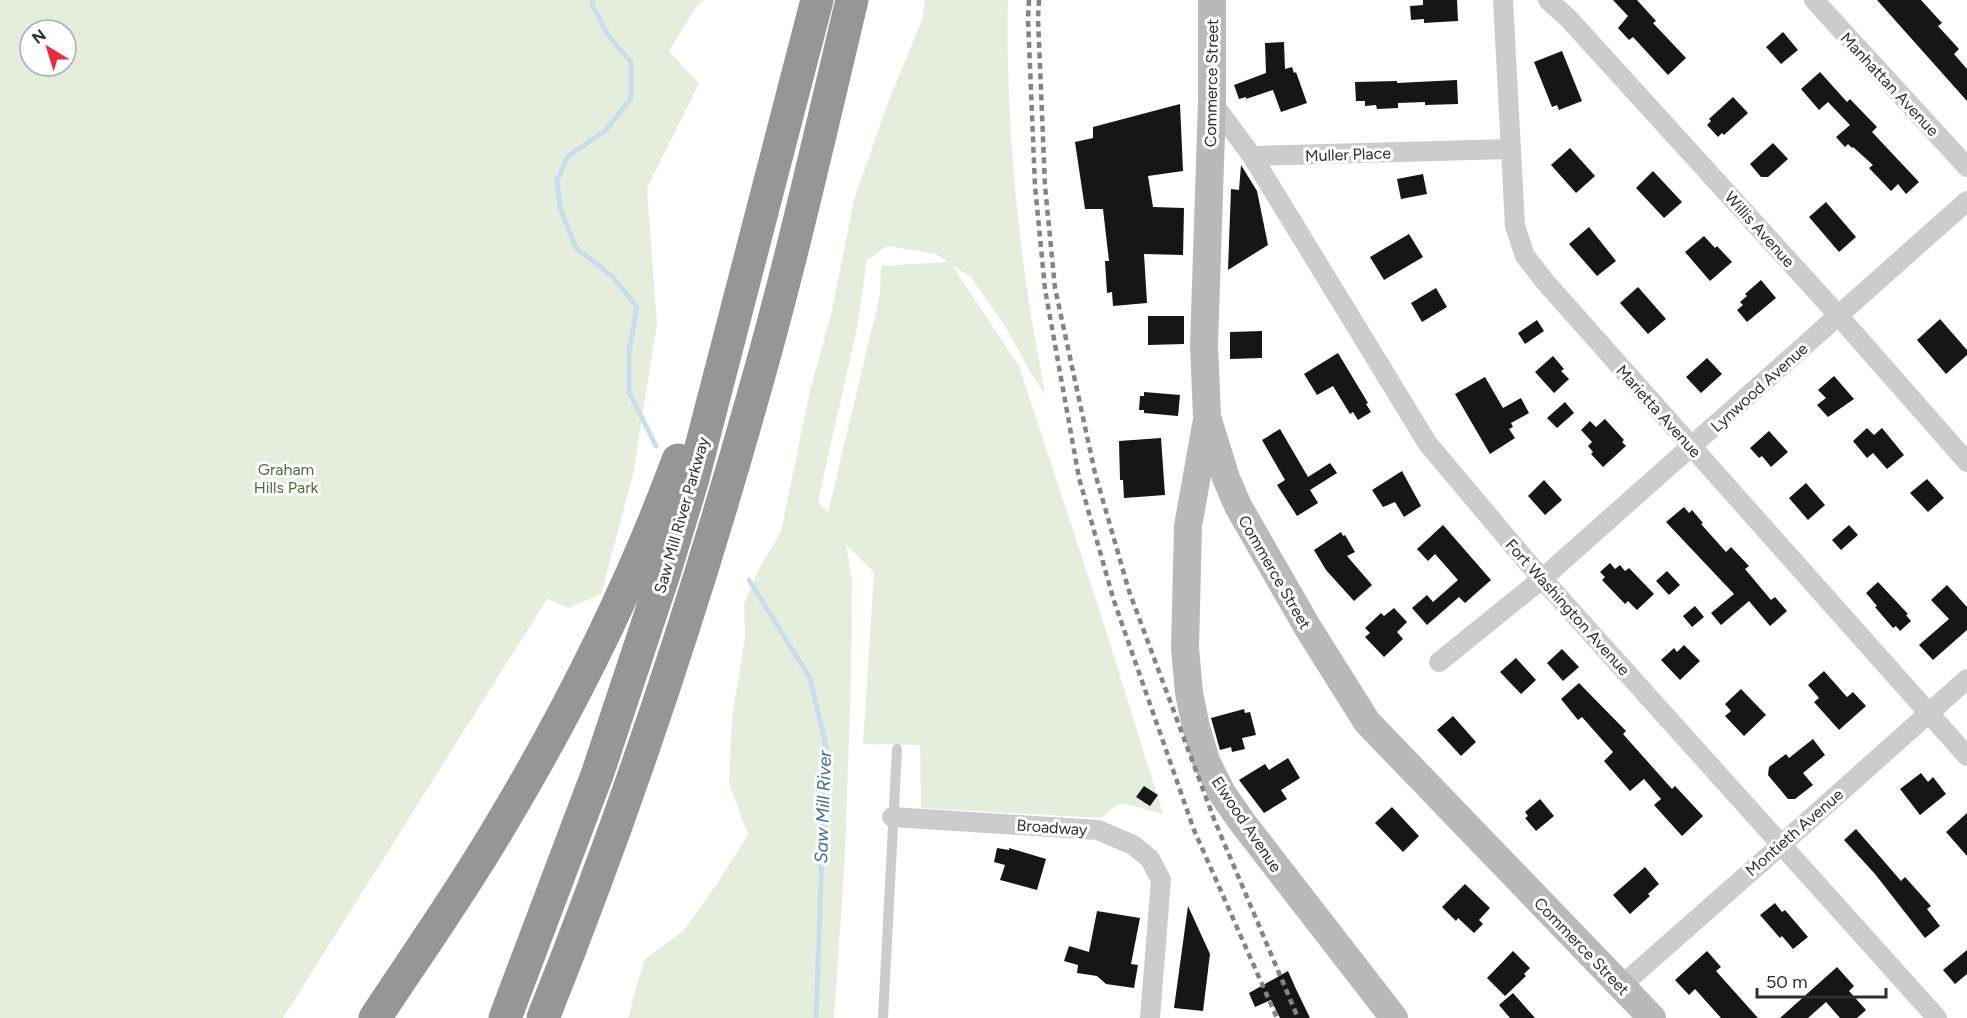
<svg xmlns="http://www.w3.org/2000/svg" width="1967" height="1018" viewBox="0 0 1967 1018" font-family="Figtree,sans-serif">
	<rect width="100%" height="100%" fill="#fff"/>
	<g fill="#e5eddd" fill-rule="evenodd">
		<path d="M0,0H705L698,4L669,51L699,84L647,188L657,324L633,475L601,594L569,608L547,599L283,1018H0ZM30,30H66V66H30Z"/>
		<path d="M925,0H1008C1006,94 1013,189 1026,282C1031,320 1039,357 1045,395L1028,368L1006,328L971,277L952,265L1019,366L1101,615L1163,814L1130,805L1118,804L1101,818L921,808L920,745L863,744L874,572L846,545L852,581L851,677L845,857L834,1018H628L644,960L684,930L717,884L748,835L729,783L732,717L745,638L744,604L758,570L781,532L810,390L831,315L854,200L887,105L922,20ZM887,246L936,254L948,262L881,266L880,294L828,513L818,501L857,328L867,260Z"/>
	</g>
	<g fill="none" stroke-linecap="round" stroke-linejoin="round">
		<g stroke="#c9deed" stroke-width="5">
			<path d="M592,0V4L608,35L631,62V98L606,130L568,156L557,181L560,208L576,248L612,276L637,307L629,352V392L656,446"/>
			<path d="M749,580L810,678L826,746L816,1018"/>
		</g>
	</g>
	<g fill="#161616">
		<path d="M1423,0H1457L1458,21L1424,23V19L1411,20L1410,6L1423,5Z"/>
		<path d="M1613,0H1637L1656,21L1653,23L1686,58L1668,75L1633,37L1629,40L1618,28L1628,16Z"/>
		<path d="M1877,0H1921L1942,23L1938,26L1959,49L1954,54L1967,69V101Z"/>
		<path d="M1783,32L1798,50L1781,64L1766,47Z"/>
		<path d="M1284,42L1285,69L1292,67L1294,73L1296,72L1307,103L1281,112L1273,90L1246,99V97L1239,99L1234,85L1266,73L1265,43Z"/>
		<path d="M1562,51L1582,101L1559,110L1557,105L1552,107L1534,62Z"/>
		<path d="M1820,72L1847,102L1850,99L1877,127L1872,132L1919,182L1906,194L1898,184L1891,191L1869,168L1873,165L1853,147L1852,148L1848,144L1845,147L1836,137L1850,125L1828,102L1819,110L1801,89Z"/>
		<path d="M1457,80L1458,104L1425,105V102L1398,103V108L1377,109L1376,105L1365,106V101H1356L1355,82L1397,81V83Z"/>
		<path d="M1733,97L1748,113L1724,135L1722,133L1718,137L1707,125L1711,121L1709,119Z"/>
		<path d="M1180,104L1183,171L1148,176L1153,207L1184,208L1183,255L1144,254L1147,303L1113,306L1112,292L1107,293L1105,261H1109L1103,209H1085L1075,142L1093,138V127Z"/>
		<path d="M1773,143L1788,159L1768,177H1761L1750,164Z"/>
		<path d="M1570,148L1595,176L1576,193L1551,165Z"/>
		<path d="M1241,165L1257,191L1268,245L1228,270L1231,189L1239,190Z"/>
		<path d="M1653,171L1682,202L1664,218L1636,188Z"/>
		<path d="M1423,174L1427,194L1401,199L1397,179Z"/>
		<path d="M1826,202L1856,237L1839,252L1809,217Z"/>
		<path d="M1589,227L1616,261L1597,276L1569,244Z"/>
		<path d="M1409,234L1423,257L1384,280L1370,257Z"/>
		<path d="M1704,236L1715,248L1717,246L1732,262L1710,281L1685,252Z"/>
		<path d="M1761,280L1776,298L1747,322L1737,310L1743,305L1740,302L1747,296L1745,294Z"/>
		<path d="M1638,287L1666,319L1648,334L1620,303Z"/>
		<path d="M1436,288L1447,307L1422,322L1411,303Z"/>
		<path d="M1148,316H1184V344L1148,345Z"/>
		<path d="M1940,319L1967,350V355L1946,374L1917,340Z"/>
		<path d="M1537,320L1544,331L1525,344L1518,333Z"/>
		<path d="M1262,331V358L1230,359V332Z"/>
		<path d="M1338,353L1368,403L1366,404L1371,412L1358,420L1353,412L1350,414L1333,386L1317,395L1304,374Z"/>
		<path d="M1553,356L1564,369L1561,371L1569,379L1554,393L1535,372Z"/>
		<path d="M1707,358L1722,374L1701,393L1686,377Z"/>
		<path d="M1834,376L1854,399L1828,417L1817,405L1826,398L1818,390Z"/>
		<path d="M1485,377L1503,408L1521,398L1529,413L1511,423L1513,427L1509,429L1515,438L1490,454L1455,394Z"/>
		<path d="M1144,392L1180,395L1178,416L1144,413V410H1139L1140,396H1144Z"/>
		<path d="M1565,402L1574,413L1557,428L1547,418Z"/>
		<path d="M1605,419L1624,440L1622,442L1626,446L1603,467L1591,454L1593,452L1588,446L1592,442L1581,430L1590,421L1596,427Z"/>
		<path d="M1867,428L1874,435L1882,428L1904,455L1887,469L1873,453L1867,458L1853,441Z"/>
		<path d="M1280,429L1308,477L1330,463L1337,473L1310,490L1318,503L1297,516L1277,485L1285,480L1262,440Z"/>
		<path d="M1769,431L1788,452L1771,467L1762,456L1759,458L1750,448Z"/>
		<path d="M1161,438L1165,495L1124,498L1123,480H1120L1119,441Z"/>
		<path d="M1402,471L1421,506L1404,517L1395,502L1383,507L1372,490Z"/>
		<path d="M1927,479L1944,498L1928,512L1910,493Z"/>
		<path d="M1544,480L1562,500L1545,515L1528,496Z"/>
		<path d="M1806,483L1825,505L1808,520L1789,498Z"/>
		<path d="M1684,507L1689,513L1692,510L1703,523L1701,524L1726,552L1731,547L1749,566L1745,569L1771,600L1775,597L1787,611L1770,626L1749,601L1721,625L1711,613L1734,594L1666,522Z"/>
		<path d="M1443,525L1491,580L1465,603L1459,597L1427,625L1412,608L1427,595L1433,602L1458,580L1435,554L1428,561L1417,549Z"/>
		<path d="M1849,525L1858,535L1841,550L1832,540Z"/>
		<path d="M1341,532L1343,536L1345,535L1355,552L1347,556L1372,585L1354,601L1326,570L1314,550Z"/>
		<path d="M1610,563L1615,569L1620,565L1625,571L1629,568L1654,594L1637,610L1628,601L1625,604L1602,580L1605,577L1600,572Z"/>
		<path d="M1667,571L1680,585L1669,595L1656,581Z"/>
		<path d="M1878,582L1908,614L1906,615L1911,621L1900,631L1896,626L1893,628L1875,607L1877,606L1866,593Z"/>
		<path d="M1947,585L1967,607V630L1933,660L1919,645L1949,619L1931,600Z"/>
		<path d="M1695,606L1704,617L1692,627L1683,616Z"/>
		<path d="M1394,608L1407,622L1397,632L1403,639L1384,657L1365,637L1370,633L1365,628L1381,613L1384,616Z"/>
		<path d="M1684,645L1700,661L1680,680L1661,660L1674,648L1677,652Z"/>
		<path d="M1562,649L1579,667L1563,681L1547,663Z"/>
		<path d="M1516,658L1536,680L1521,694L1500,672Z"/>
		<path d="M1824,671L1847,697L1853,692L1866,706L1839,730L1814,702L1819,698L1808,685Z"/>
		<path d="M1579,683L1626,731L1623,734L1672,789L1675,786L1703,816L1682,836L1654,805L1661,799L1644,779L1630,791L1604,761L1613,752L1582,717L1578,720L1561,699Z"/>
		<path d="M1741,689L1766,715L1744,736L1725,716L1731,711L1725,704Z"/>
		<path d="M1244,709L1245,713L1250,712L1256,735L1242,738L1245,749L1232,752L1231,747L1220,750L1211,718Z"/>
		<path d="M1453,716L1476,742L1461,756L1437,730Z"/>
		<path d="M1813,739L1825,755L1803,773L1813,785L1795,799H1788L1768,775L1769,767L1786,754L1789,758Z"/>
		<path d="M1288,758L1300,778L1281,790L1287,799L1264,813L1239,780L1265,764L1269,770Z"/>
		<path d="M1921,773L1928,782L1933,777L1946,794L1920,815L1900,789Z"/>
		<path d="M1144,786L1158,795L1150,806L1136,797Z"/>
		<path d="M1540,799L1554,816L1536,831L1525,818L1528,816L1525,812Z"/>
		<path d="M1392,807L1419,836L1403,852L1375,823Z"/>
		<path d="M1967,813V856L1946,832Z"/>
		<path d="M1856,829L1901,881L1905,877L1931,906L1927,909L1940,926L1925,938L1875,874L1844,840Z"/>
		<path d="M997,848L1009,850V848L1046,859L1037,890L1000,880L1005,865L994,862Z"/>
		<path d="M1645,867L1659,884L1648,894L1650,896L1630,914L1613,895Z"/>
		<path d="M1465,884L1490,908L1479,920L1483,924L1474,933L1458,918L1456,921L1442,907Z"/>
		<path d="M1775,903L1782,912L1785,910L1808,937L1793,949L1782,936L1780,938L1760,915Z"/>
		<path d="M1188,906L1210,954L1203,1011L1174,1008Z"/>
		<path d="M1097,911L1140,918L1131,964L1138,965L1134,988L1106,984L1097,976L1077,973L1078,965L1064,961L1069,946L1089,952Z"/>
		<path d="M1967,950V974L1955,984L1943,970Z"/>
		<path d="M1513,951L1530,968L1524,974L1526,976L1505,996L1487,978Z"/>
		<path d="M1707,951L1721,967L1716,971L1758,1018H1721L1695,989L1689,995L1675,980Z"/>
		<path d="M1837,967L1854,986L1849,991L1866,1010L1857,1018H1840L1826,1002L1808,1018H1780Z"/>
		<path d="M1288,971L1296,989L1310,1018H1280L1271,1000L1255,1007L1249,993Z"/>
		<path d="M1513,993L1535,1018H1510L1499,1005Z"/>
	</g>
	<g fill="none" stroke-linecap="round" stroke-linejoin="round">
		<path stroke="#ccc" stroke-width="10" d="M883,1018L897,749"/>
		<g stroke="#ccc" stroke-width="20">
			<path d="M1503,0L1515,226L1525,256L1547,284L1967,756"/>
			<path d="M1548,0L1568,18L1829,305L1967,462"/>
			<path d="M1814,0L1967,167"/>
			<path d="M1212,102L1252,156L1428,444L1529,564L1937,1018"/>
			<path d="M1252,156L1511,149"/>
			<path d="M1439,662L1543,578L1967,201"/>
			<path d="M892,817L1098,830L1133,845L1150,859L1161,880L1150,1018"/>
			<path d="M1621,986L1781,845L1967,679"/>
		</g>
		<g stroke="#b9b9b9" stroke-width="28">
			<path d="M1212,0V102L1204,345L1207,417L1226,478L1238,506L1308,628L1367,722L1652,1018"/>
			<path d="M1206,425L1188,526L1185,648L1189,693L1196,727L1206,761L1222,793L1242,822L1394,1018"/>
		</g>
		<g stroke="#969696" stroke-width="33">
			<path d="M375,1018C416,956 459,895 497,831C568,713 630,590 678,460"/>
			<path d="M505,1018L598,772L664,574L692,482L817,0"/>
			<path d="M543,1018C624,816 693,610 752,400C790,268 820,134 852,0"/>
		</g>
		<g stroke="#848484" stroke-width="4.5" stroke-dasharray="6 4.5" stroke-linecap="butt">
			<path d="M1029,0L1028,19L1035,186L1045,289L1079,478L1114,601L1194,830L1277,1018"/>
			<path d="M1039,0L1038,18L1045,186L1055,288L1095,473L1129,591L1214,819L1298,1018"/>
		</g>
	</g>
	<g text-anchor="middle" stroke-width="6" stroke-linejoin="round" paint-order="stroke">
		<g font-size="16" fill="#2f2f2f" stroke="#fff">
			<text transform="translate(1211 83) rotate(-89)" y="6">Commerce Street</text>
			<text transform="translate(1890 84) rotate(47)" y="6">Manhattan Avenue</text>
			<text transform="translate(1348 154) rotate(-2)" y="6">Muller Place</text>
			<text transform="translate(1760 229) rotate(48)" y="6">Willis Avenue</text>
			<text transform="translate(1759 387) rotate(-42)" y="6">Lynwood Avenue</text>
			<text transform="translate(1659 411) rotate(48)" y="6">Marietta Avenue</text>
			<text transform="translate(681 515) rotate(-74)" y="6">Saw Mill River Parkway</text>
			<text transform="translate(1275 572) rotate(60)" y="6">Commerce Street</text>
			<text transform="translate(1568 607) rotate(48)" y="6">Fort Washington Avenue</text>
			<text transform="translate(1247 824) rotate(56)" y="6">Elwood Avenue</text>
			<text transform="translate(1052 827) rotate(4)" y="6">Broadway</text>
			<text transform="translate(1794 832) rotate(-41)" y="6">Montieth Avenue</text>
			<text transform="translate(1582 946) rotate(46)" y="6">Commerce Street</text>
		</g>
		<g font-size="16" fill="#516c3b" stroke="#fff">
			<text x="286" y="475">Graham<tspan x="286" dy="18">Hills Park</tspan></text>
		</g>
		<g font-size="18" font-style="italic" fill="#3b6f93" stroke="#fff">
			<text transform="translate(823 807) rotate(-88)" y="6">Saw Mill River</text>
		</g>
	</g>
	<g transform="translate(48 48) rotate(322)"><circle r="28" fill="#ffffff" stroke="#acacac" stroke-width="1.5"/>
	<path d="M0-4.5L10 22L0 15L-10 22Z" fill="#e82f39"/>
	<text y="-9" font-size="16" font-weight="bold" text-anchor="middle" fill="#2f2f2f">N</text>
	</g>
	<path d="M1757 988v9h129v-9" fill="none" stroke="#2f2f2f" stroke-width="3"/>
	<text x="1766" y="988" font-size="18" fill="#2f2f2f" stroke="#ffffff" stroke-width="4.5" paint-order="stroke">50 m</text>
</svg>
